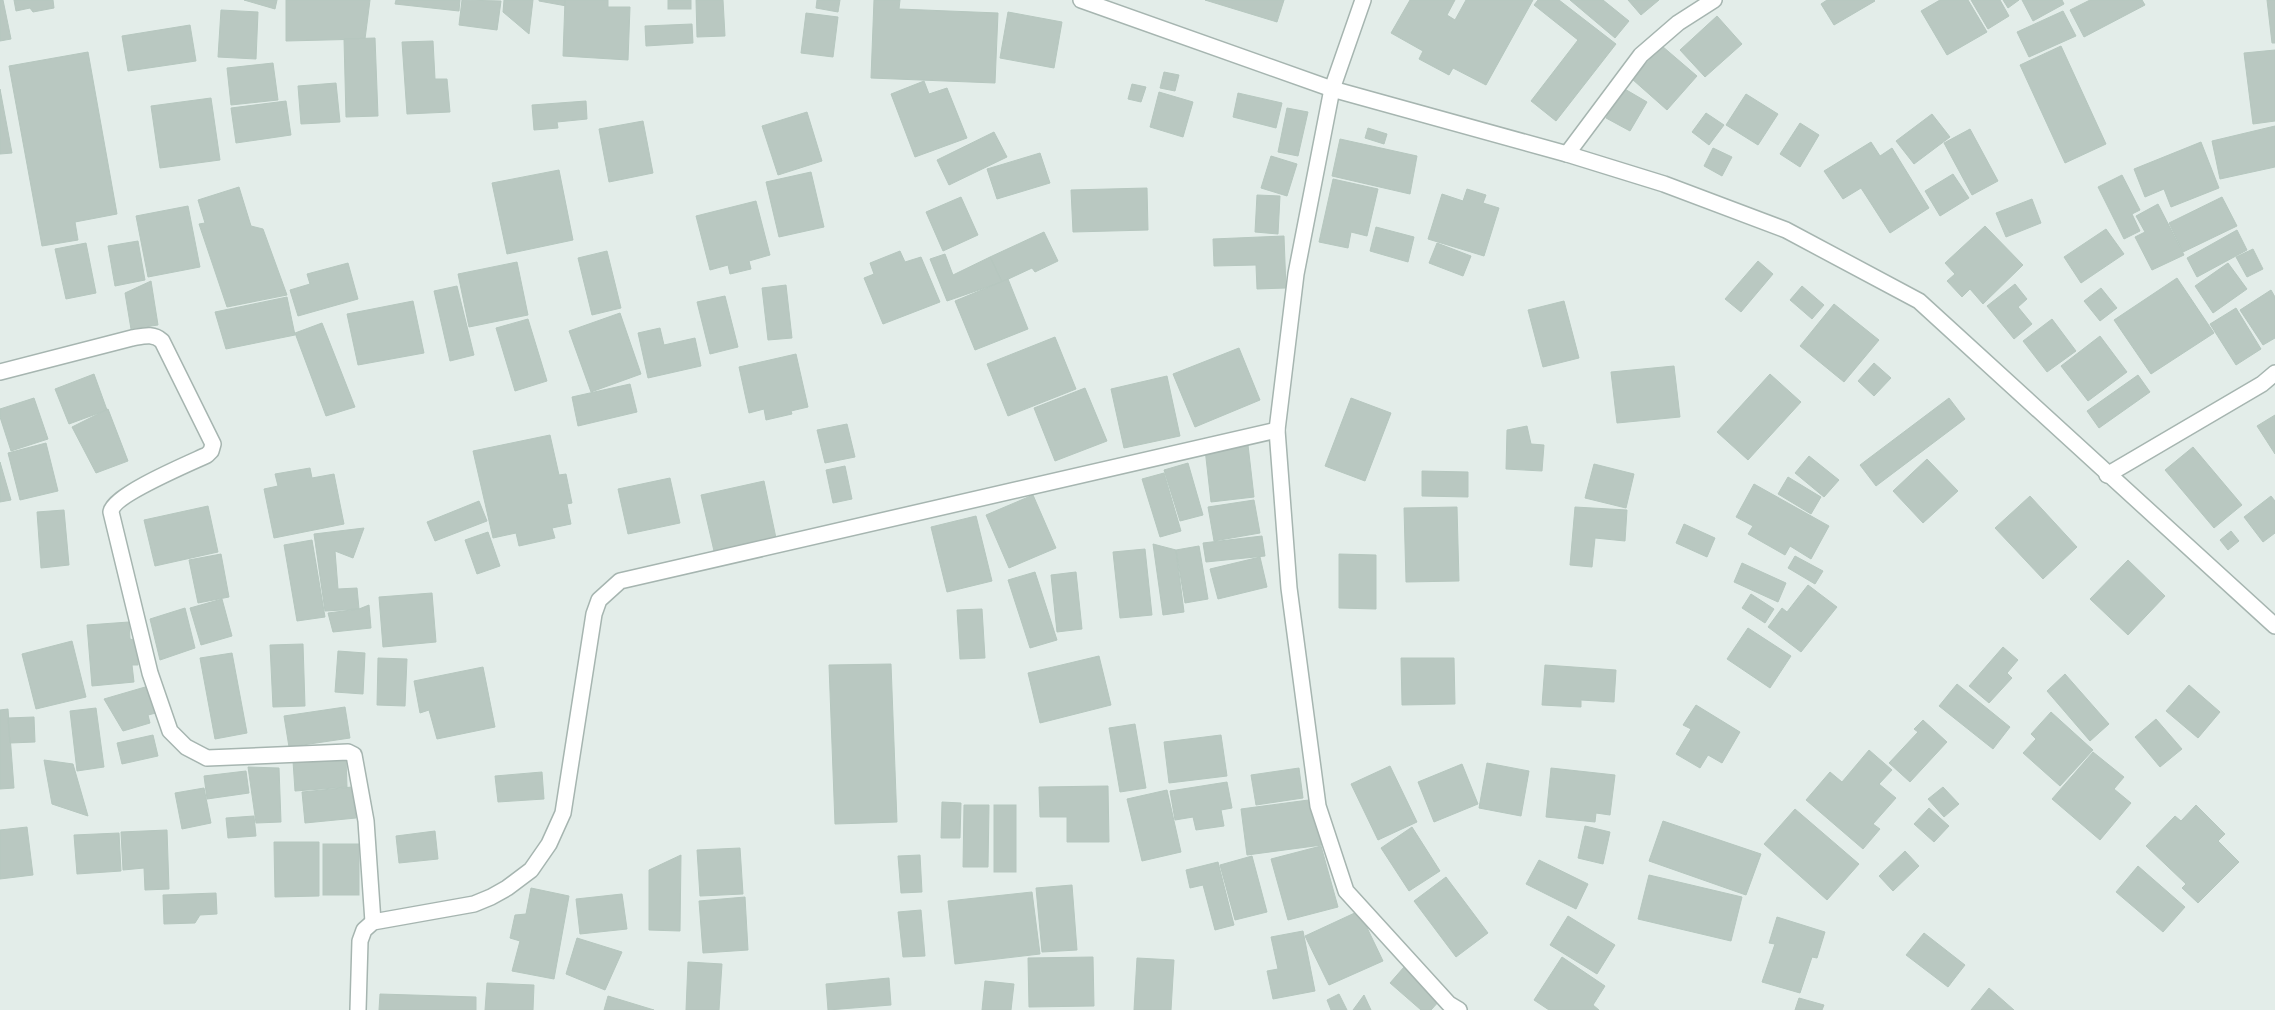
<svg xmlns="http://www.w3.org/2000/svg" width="2275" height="1010" viewBox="0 0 2275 1010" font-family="Inter,sans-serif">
	<rect width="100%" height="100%" fill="#e3ede9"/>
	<g fill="#b9c8c1" stroke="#b6c7bf">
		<path d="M0,0H3L11,39L0,41Z"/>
		<path d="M14,0H53L54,8L33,12L30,8L16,11Z"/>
		<path d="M244,0H277L275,9Z"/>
		<path d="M286,0H370L365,39L286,41Z"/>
		<path d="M396,0H460L459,11L395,4Z"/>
		<path d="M462,0L501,1L497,30L459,25Z"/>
		<path d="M504,0H533L529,34L503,12Z"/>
		<path d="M539,0H573L572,7L539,1Z"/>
		<path d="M565,0H608V7H630L628,60L563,56Z"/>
		<rect x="668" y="0" width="23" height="9"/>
		<path d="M696,0H723L725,36L697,37Z"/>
		<path d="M817,0H840L838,12L816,8Z"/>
		<path d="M874,0H900L899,9L998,13L995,83L871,78Z"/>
		<path d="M1205,0H1284L1277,22Z"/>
		<path d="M1410,0H1455L1447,15L1455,20L1466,0H1533L1486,85L1453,68L1449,75L1419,59L1423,51L1391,33Z"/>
		<path d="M1538,0H1559L1616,44L1556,121L1531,101L1578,40L1534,5Z"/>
		<path d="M1570,0H1603L1629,21L1615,38Z"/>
		<path d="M1628,0H1659L1641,15Z"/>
		<path d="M1827,0H1874L1875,1L1834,25L1821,4Z"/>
		<path d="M1940,0H1968L1987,32L1947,55L1921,11Z"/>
		<path d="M1971,0H2000L2009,16L1988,29Z"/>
		<path d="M2003,0H2019L2008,8Z"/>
		<path d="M2022,0H2062L2064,4L2033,21Z"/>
		<path d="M2090,0H2142L2145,5L2084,37L2070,10Z"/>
		<path d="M2267,0H2275V43H2272Z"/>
		<path d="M221,10L258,12L256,59L218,57Z"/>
		<path d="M2063,11L2076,36L2029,57L2017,32Z"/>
		<path d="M1008,12L1062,22L1054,68L1000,58Z"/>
		<path d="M806,13L838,17L833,57L801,53Z"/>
		<path d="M1717,16L1742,44L1705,77L1680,50Z"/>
		<path d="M692,24L693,43L646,46L645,26Z"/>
		<path d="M190,25L196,61L128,71L122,36Z"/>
		<path d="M375,38L378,116L346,117L344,39Z"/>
		<path d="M433,41L435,79H447L450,112L407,114L402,42Z"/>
		<path d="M1662,46L1697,76L1667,110L1632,79Z"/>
		<path d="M2061,46L2106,144L2065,163L2020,65Z"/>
		<path d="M2275,50V121L2253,124L2244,53Z"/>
		<path d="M88,52L117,214L75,222L78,240L42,246L9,66Z"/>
		<path d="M273,63L278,100L231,105L227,68Z"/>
		<path d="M1164,72L1179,75L1175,91L1160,88Z"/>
		<path d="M924,81L929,94L947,88L967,138L915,157L891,94Z"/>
		<path d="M336,83L340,122L301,124L298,86Z"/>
		<path d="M1132,84L1146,87L1141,102L1128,99Z"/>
		<path d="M1623,88L1647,102L1630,131L1606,118Z"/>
		<path d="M0,89L12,153L0,154Z"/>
		<path d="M1159,92L1193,102L1183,137L1150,127Z"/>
		<path d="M1238,93L1282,103L1276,128L1233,117Z"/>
		<path d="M1746,94L1778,114L1758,145L1726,125Z"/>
		<path d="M211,98L220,160L160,168L151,106Z"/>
		<path d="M286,101L291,135L236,143L231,108Z"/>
		<path d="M586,101L587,119L557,122L558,128L534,130L532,105Z"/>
		<path d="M1287,108L1308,112L1298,156L1278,152Z"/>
		<path d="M807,112L822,161L778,175L762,126Z"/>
		<path d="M1706,113L1724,125L1709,145L1692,132Z"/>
		<path d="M1932,114L1950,137L1914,164L1896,141Z"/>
		<path d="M643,121L653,173L609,182L599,129Z"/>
		<path d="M1800,123L1819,135L1800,167L1780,154Z"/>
		<path d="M2275,126V167L2220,179L2212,141Z"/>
		<path d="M1368,128L1387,134L1384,144L1365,138Z"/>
		<path d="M1970,129L1998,181L1972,195L1944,143Z"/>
		<path d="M994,132L1007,157L949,185L937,160Z"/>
		<path d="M1340,139L1417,156L1410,194L1332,176Z"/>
		<path d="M1871,142L1880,156L1892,148L1929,208L1890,233L1861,188L1843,199L1824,171Z"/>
		<path d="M2201,142L2219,188L2171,207L2164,189L2145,197L2134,169Z"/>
		<path d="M1713,148L1732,157L1722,176L1704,166Z"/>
		<path d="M1040,153L1050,183L997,199L987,169Z"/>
		<path d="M1271,156L1297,164L1287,196L1261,188Z"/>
		<path d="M559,170L573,240L507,254L492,183Z"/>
		<path d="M811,172L824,227L779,237L766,182Z"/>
		<path d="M1953,174L1969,198L1940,216L1925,191Z"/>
		<path d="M2122,175L2140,210L2132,214L2140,231L2124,239L2098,187Z"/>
		<path d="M1333,179L1378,189L1367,236L1351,232L1348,248L1319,242Z"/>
		<path d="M239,187L251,226L263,229L287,295L227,307L199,224L205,223L198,200Z"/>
		<path d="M1147,188L1148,230L1073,232L1071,190Z"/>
		<path d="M1467,189L1486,195L1483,203L1499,208L1484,256L1428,239L1442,194L1463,201Z"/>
		<path d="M1257,195L1280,196L1278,234L1255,232Z"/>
		<path d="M961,197L978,235L943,251L926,212Z"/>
		<path d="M2222,197L2237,226L2183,252L2169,223Z"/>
		<path d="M2032,199L2041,223L2006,237L1996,213Z"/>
		<path d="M756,201L770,255L749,261L751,269L730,274L728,265L710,270L696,216Z"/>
		<path d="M2158,204L2184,255L2152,270L2135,237L2145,232L2136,216Z"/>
		<path d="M188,206L200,267L148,277L136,216Z"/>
		<path d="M1985,226L2023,265L1983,304L1970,289L1962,297L1947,281L1955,274L1945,263Z"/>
		<path d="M1376,227L1414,237L1408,262L1370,251Z"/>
		<path d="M2106,229L2124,254L2081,283L2064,257Z"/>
		<path d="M2237,230L2247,250L2197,277L2187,258Z"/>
		<path d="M1044,232L1058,261L1035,272L1032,268L1002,282L990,257Z"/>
		<path d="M1284,236L1286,288L1257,289L1256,265L1214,266L1213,239Z"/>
		<path d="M138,241L145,280L115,286L108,246Z"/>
		<path d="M86,243L96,293L66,299L55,249Z"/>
		<path d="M1437,243L1471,256L1463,276L1429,263Z"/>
		<path d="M2253,249L2263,269L2247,277L2236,257Z"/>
		<path d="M607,251L621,308L592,315L578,258Z"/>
		<path d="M900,251L905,262L921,257L940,302L883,324L864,278L874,274L870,263Z"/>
		<path d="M945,254L953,275L990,257L1002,282L947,301L930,259Z"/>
		<path d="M1758,261L1773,274L1741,312L1725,299Z"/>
		<path d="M517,262L528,315L469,327L458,274Z"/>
		<path d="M348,263L358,299L298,316L290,290L310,284L307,274Z"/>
		<path d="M2228,263L2247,289L2213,313L2195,286Z"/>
		<path d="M2177,278L2214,333L2151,374L2114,320Z"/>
		<path d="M1008,279L1028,329L975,350L955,301Z"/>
		<path d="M151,281L158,325L131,329L125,293Z"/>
		<path d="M2015,284L2027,299L2018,307L2032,324L2014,339L1987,306Z"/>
		<path d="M786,285L792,338L768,340L762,288Z"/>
		<path d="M457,286L474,355L450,361L434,291Z"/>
		<path d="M1802,286L1824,305L1812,319L1790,300Z"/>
		<path d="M2101,288L2117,308L2100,321L2084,301Z"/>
		<path d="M2271,290L2275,297V338L2263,345L2240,310Z"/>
		<path d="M725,296L738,347L710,354L697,302Z"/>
		<path d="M287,297L295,335L226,349L215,312Z"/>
		<path d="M413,301L424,353L358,365L347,314Z"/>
		<path d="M1564,301L1579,358L1543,367L1528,310Z"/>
		<path d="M1834,304L1879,340L1844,382L1800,346Z"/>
		<path d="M2236,308L2261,349L2236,365L2210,324Z"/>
		<path d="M620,313L641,374L591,392L569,331Z"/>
		<path d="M528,319L547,381L515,391L496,328Z"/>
		<path d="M2052,319L2076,351L2047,372L2023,341Z"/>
		<path d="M322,323L355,407L326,416L295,333Z"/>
		<path d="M660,328L664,345L695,338L701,366L648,378L638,333Z"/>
		<path d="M2100,336L2127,372L2088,401L2061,366Z"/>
		<path d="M1055,337L1076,389L1008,416L987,364Z"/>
		<path d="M1239,348L1260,400L1195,427L1173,374Z"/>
		<path d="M796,354L808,407L791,411L792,414L766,420L764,409L749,413L739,367Z"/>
		<path d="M1874,363L1891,378L1874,396L1858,381Z"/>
		<path d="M1674,366L1680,417L1617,423L1611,372Z"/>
		<path d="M94,374L107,410L69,424L55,389Z"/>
		<path d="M1770,374L1801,402L1748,460L1717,432Z"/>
		<path d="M2138,375L2150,392L2099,428L2087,411Z"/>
		<path d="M1167,376L1180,436L1124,448L1111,389Z"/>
		<path d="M630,384L637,412L578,426L572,397Z"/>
		<path d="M1085,388L1107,441L1055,461L1034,408Z"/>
		<path d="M34,398L48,439L11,451L0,417V409Z"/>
		<path d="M1351,398L1391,413L1365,481L1325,466Z"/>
		<path d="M1949,398L1965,419L1876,486L1860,465Z"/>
		<path d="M108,409L128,461L96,473L72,427Z"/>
		<path d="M2275,415V454L2257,426Z"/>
		<path d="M847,424L855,457L825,463L817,430Z"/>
		<path d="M1527,426L1531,444L1544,445L1542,471L1506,469L1507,430Z"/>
		<path d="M550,435L559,475L566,474L572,503L567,504L571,524L552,528L555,538L519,546L516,533L493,538L473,451Z"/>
		<path d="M46,443L58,491L20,500L8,453Z"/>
		<path d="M1248,445L1254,497L1211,502L1205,449Z"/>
		<path d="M2193,447L2242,505L2214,528L2165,470Z"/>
		<path d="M1809,456L1839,480L1824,497L1795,473Z"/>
		<path d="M1927,459L1958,491L1923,523L1893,491Z"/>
		<path d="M0,462L11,500L0,502Z"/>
		<path d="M1188,463L1203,515L1180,521L1164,470Z"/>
		<path d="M1594,464L1634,474L1626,508L1585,498Z"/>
		<path d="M845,466L852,499L833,503L826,470Z"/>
		<path d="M310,468L312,478L334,474L344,524L274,538L264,489L278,486L275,474Z"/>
		<path d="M1422,471L1468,472V497L1422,496Z"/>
		<path d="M1164,473L1181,531L1160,537L1142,479Z"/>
		<path d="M1788,477L1821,497L1811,514L1778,494Z"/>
		<path d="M670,478L680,523L628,534L618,489Z"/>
		<path d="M764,481L776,538L714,551L701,495Z"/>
		<path d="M1754,484L1829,526L1811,559L1790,546L1785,555L1748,534L1753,526L1736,517Z"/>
		<path d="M1033,495L1056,548L1009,568L986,515Z"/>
		<path d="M2030,496L2077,547L2043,579L1995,528Z"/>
		<path d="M2271,496L2275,501V533L2263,542L2244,517Z"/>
		<path d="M1254,500L1260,533L1214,541L1208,507Z"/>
		<path d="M479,501L487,521L435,541L427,522Z"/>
		<path d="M208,506L218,552L155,566L144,520Z"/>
		<path d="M1457,507L1459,581L1406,582L1404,508Z"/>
		<path d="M1575,507L1627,510L1625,541L1595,538L1592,567L1570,565Z"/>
		<path d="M64,510L69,565L41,568L37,512Z"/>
		<path d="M976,516L992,581L947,592L931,527Z"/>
		<path d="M1684,524L1715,538L1707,557L1676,543Z"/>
		<path d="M364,528L353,558L335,551L338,589L357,588L359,609L325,611L314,534Z"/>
		<path d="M2231,531L2239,541L2228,550L2220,540Z"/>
		<path d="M488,532L500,566L477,574L465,540Z"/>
		<path d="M1262,536L1265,556L1206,562L1203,543Z"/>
		<path d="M312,540L325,617L297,621L284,545Z"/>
		<path d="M1153,544L1176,550L1184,612L1163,615Z"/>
		<path d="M1199,546L1208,599L1185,603L1176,550Z"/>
		<path d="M1145,549L1152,615L1120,618L1113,552Z"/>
		<path d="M221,554L229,597L198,603L189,560Z"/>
		<path d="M1339,554L1376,555V609L1339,608Z"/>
		<path d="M1795,556L1823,571L1815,584L1788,568Z"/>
		<path d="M1260,557L1267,587L1218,599L1210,569Z"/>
		<path d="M2128,560L2165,596L2128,635L2090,599Z"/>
		<path d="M1742,563L1786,583L1778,602L1734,582Z"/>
		<path d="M1035,572L1057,640L1030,648L1008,580Z"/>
		<path d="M1076,572L1082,629L1057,632L1051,575Z"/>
		<path d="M1808,585L1837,607L1801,652L1768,627L1782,608L1787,612Z"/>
		<path d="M432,593L436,642L383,647L379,597Z"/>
		<path d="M1751,594L1774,609L1765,623L1742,608Z"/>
		<path d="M222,599L232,636L201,645L190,608Z"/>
		<path d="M369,605L371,628L333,632L328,613L359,609Z"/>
		<path d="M185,608L195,648L160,660L150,619Z"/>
		<path d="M982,609L985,658L960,659L957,610Z"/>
		<path d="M129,622L130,639L137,641L138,665H132L134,682L92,686L87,625Z"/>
		<path d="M1748,628L1791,656L1770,688L1727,659Z"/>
		<path d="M72,641L86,697L36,709L22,654Z"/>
		<path d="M303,644L305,706L273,707L270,645Z"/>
		<path d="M2003,647L2018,660L2007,673L2012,678L1989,703L1969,686Z"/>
		<path d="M338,651L365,653L363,694L335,692Z"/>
		<path d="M232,653L247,733L215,739L200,658Z"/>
		<path d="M1099,656L1111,705L1040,723L1028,673Z"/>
		<path d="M378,658L407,659L405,706L377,705Z"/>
		<path d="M1401,658H1454L1455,704L1402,705Z"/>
		<path d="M891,664L897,822L835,824L829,665Z"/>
		<path d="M1545,665L1616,670L1614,702L1581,700V707L1542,705Z"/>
		<path d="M483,667L495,727L437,739L429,710L420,713L414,681Z"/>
		<path d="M2065,674L2109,724L2090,741L2047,691Z"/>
		<path d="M1957,684L2010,727L1993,749L1939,706Z"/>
		<path d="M152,685L160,712L148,715L150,723L123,731L104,699Z"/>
		<path d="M2189,685L2220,712L2198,738L2166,711Z"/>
		<path d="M1696,705L1740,732L1722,763L1708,755L1700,768L1676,754L1691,729L1683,725Z"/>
		<path d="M345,707L350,738L289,747L284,716Z"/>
		<path d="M96,708L104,767L77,771L70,711Z"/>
		<path d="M8,709L14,788L0,789V710Z"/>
		<path d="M2051,712L2093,750L2060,786L2023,753L2036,739L2031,734Z"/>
		<path d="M34,717L35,742L10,743L8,718Z"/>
		<path d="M2156,719L2182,749L2160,767L2135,737Z"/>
		<path d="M1923,720L1947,742L1910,782L1889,763L1918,732L1914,729Z"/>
		<path d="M1135,724L1146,788L1120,792L1109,728Z"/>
		<path d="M153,735L158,756L122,764L117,743Z"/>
		<path d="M1221,735L1227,776L1169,783L1164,742Z"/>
		<path d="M1869,750L1892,770L1879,784L1896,798L1873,824L1880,829L1863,849L1806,800L1830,772L1842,782Z"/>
		<path d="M2093,752L2124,777L2114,789L2131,803L2100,840L2052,799Z"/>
		<path d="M346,759L347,787L295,791L293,761Z"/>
		<path d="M44,760L73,764L88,816L52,804Z"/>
		<path d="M1487,763L1529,771L1521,816L1479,808Z"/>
		<path d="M1462,764L1478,804L1434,822L1418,782Z"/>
		<path d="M1390,766L1417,822L1378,840L1351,784Z"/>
		<path d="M248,767L279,768L281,822L256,823Z"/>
		<path d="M1299,768L1303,798L1256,805L1251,775Z"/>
		<path d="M1551,768L1615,775L1610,815L1596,813L1595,822L1546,817Z"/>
		<path d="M246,771L249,793L207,799L204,776Z"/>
		<path d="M542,772L544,799L498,802L495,776Z"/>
		<path d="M1227,782L1232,808L1221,810L1224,826L1196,830L1193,817L1175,820L1170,791Z"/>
		<path d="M1108,786L1109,842H1067V817H1040L1039,787Z"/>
		<path d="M352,787L356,818L305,823L302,792Z"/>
		<path d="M1943,787L1959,804L1944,817L1928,799Z"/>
		<path d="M204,788L211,823L182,829L175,793Z"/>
		<path d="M1167,790L1181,852L1142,861L1127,799Z"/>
		<path d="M1316,799L1322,845L1247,855L1241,809Z"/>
		<path d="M942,802L961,803L960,838H941Z"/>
		<path d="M964,805H989L988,867H963Z"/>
		<rect x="994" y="805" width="22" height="67"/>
		<path d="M2196,805L2225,834L2218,841L2239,862L2198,903L2182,888L2186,884L2146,846L2175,816L2181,821Z"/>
		<path d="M1929,808L1949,826L1934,842L1914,824Z"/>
		<path d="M1795,809L1859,864L1827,900L1764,844Z"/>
		<path d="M254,816L256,836L228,838L226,818Z"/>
		<path d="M1663,821L1761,854L1746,895L1649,861Z"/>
		<path d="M1585,826L1610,832L1603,864L1578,858Z"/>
		<path d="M27,827L33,875L0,879V830Z"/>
		<path d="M1412,827L1440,871L1409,891L1381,848Z"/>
		<path d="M167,830L169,889L145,890L144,868L123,870L121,832Z"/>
		<path d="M435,831L438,859L399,863L396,836Z"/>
		<path d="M119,833L121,871L77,874L74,835Z"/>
		<path d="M274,842H319V896L275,897Z"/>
		<rect x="323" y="844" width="36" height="51"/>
		<path d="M1321,846L1338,907L1288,920L1271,859Z"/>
		<path d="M740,848L743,894L700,896L697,850Z"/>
		<path d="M1905,851L1919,866L1893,891L1879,876Z"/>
		<path d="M681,855L680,931L649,930V870Z"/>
		<path d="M920,855L922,892L901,893L898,856Z"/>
		<path d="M1252,856L1267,912L1235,920L1220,865Z"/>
		<path d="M1539,860L1588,884L1576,909L1526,884Z"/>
		<path d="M1218,862L1234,925L1215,930L1203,885L1190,888L1186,870Z"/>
		<path d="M2138,866L2185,907L2163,932L2116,892Z"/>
		<path d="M1649,875L1742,897L1731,941L1638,919Z"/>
		<path d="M1446,877L1488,933L1456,957L1414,901Z"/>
		<path d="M1072,885L1077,950L1042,952L1036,888Z"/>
		<path d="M531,888L569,896L554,979L512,971L520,941L510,938L515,915L526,914Z"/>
		<path d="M1032,892L1040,954L955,964L948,901Z"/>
		<path d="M216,893L217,914L200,915L195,923L164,924L163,895Z"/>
		<path d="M622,894L627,929L580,934L576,899Z"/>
		<path d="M745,897L748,950L703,953L699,901Z"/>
		<path d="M921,910L925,956L903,957L898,912Z"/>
		<path d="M1359,911L1383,961L1329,985L1305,936Z"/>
		<path d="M1568,916L1615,945L1597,974L1550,945Z"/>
		<path d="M1777,917L1825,932L1817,958L1812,957L1800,993L1762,982L1775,944L1769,943Z"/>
		<path d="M1303,931L1315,991L1273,999L1267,971L1278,969L1271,937Z"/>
		<path d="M1924,933L1965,965L1948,987L1906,955Z"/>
		<path d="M577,938L622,952L605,990L566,974Z"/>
		<path d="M1093,957L1094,1006L1029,1007L1028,958Z"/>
		<path d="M1562,957L1605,986L1593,1005L1599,1010H1549L1534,1000Z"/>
		<path d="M1137,958L1174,960L1171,1010H1134Z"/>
		<path d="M688,962L722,964L719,1010H686Z"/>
		<path d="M1404,967L1441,999L1431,1010H1421L1390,983Z"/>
		<path d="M889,978L891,1005L828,1010L826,984Z"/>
		<path d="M985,981L1014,984L1011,1010H982Z"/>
		<path d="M487,983L534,985L533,1010H485Z"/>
		<path d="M1989,988L2014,1010H1971Z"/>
		<path d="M380,994L476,997V1010H379Z"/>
		<path d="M1339,994L1347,1010H1331L1327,1000Z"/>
		<path d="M1364,995L1371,1010H1353Z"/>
		<path d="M608,996L654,1010H604Z"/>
		<path d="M1799,998L1824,1005L1822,1010H1795Z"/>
	</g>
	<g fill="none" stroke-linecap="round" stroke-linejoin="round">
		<defs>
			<g id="minor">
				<path d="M1081,0L1332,89L1567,154L1664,184L1786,230L1919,301L2275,626"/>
				<path d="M1363,0L1332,89L1296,274L1277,430L1289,588L1318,806L1346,891L1449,1004L1459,1010"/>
				<path d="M1567,154L1641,55L1678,23L1714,0"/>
				<path d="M0,372L132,338C144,336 153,333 162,341L213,444L211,451L207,455C190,463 113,495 111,512L150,673L170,731L186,747L207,758L348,752L354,755L366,821L373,922"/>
				<path d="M2107,475L2262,384L2275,373"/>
				<path d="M358,1010L360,941L364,930L373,922L474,904L491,897L507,888L531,870L549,844L563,813L594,614L599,600L620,581L1277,430"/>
			</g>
		</defs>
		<use href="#minor" stroke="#a6b5b0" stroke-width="18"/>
		<use href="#minor" stroke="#fff" stroke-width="15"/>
	</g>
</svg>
